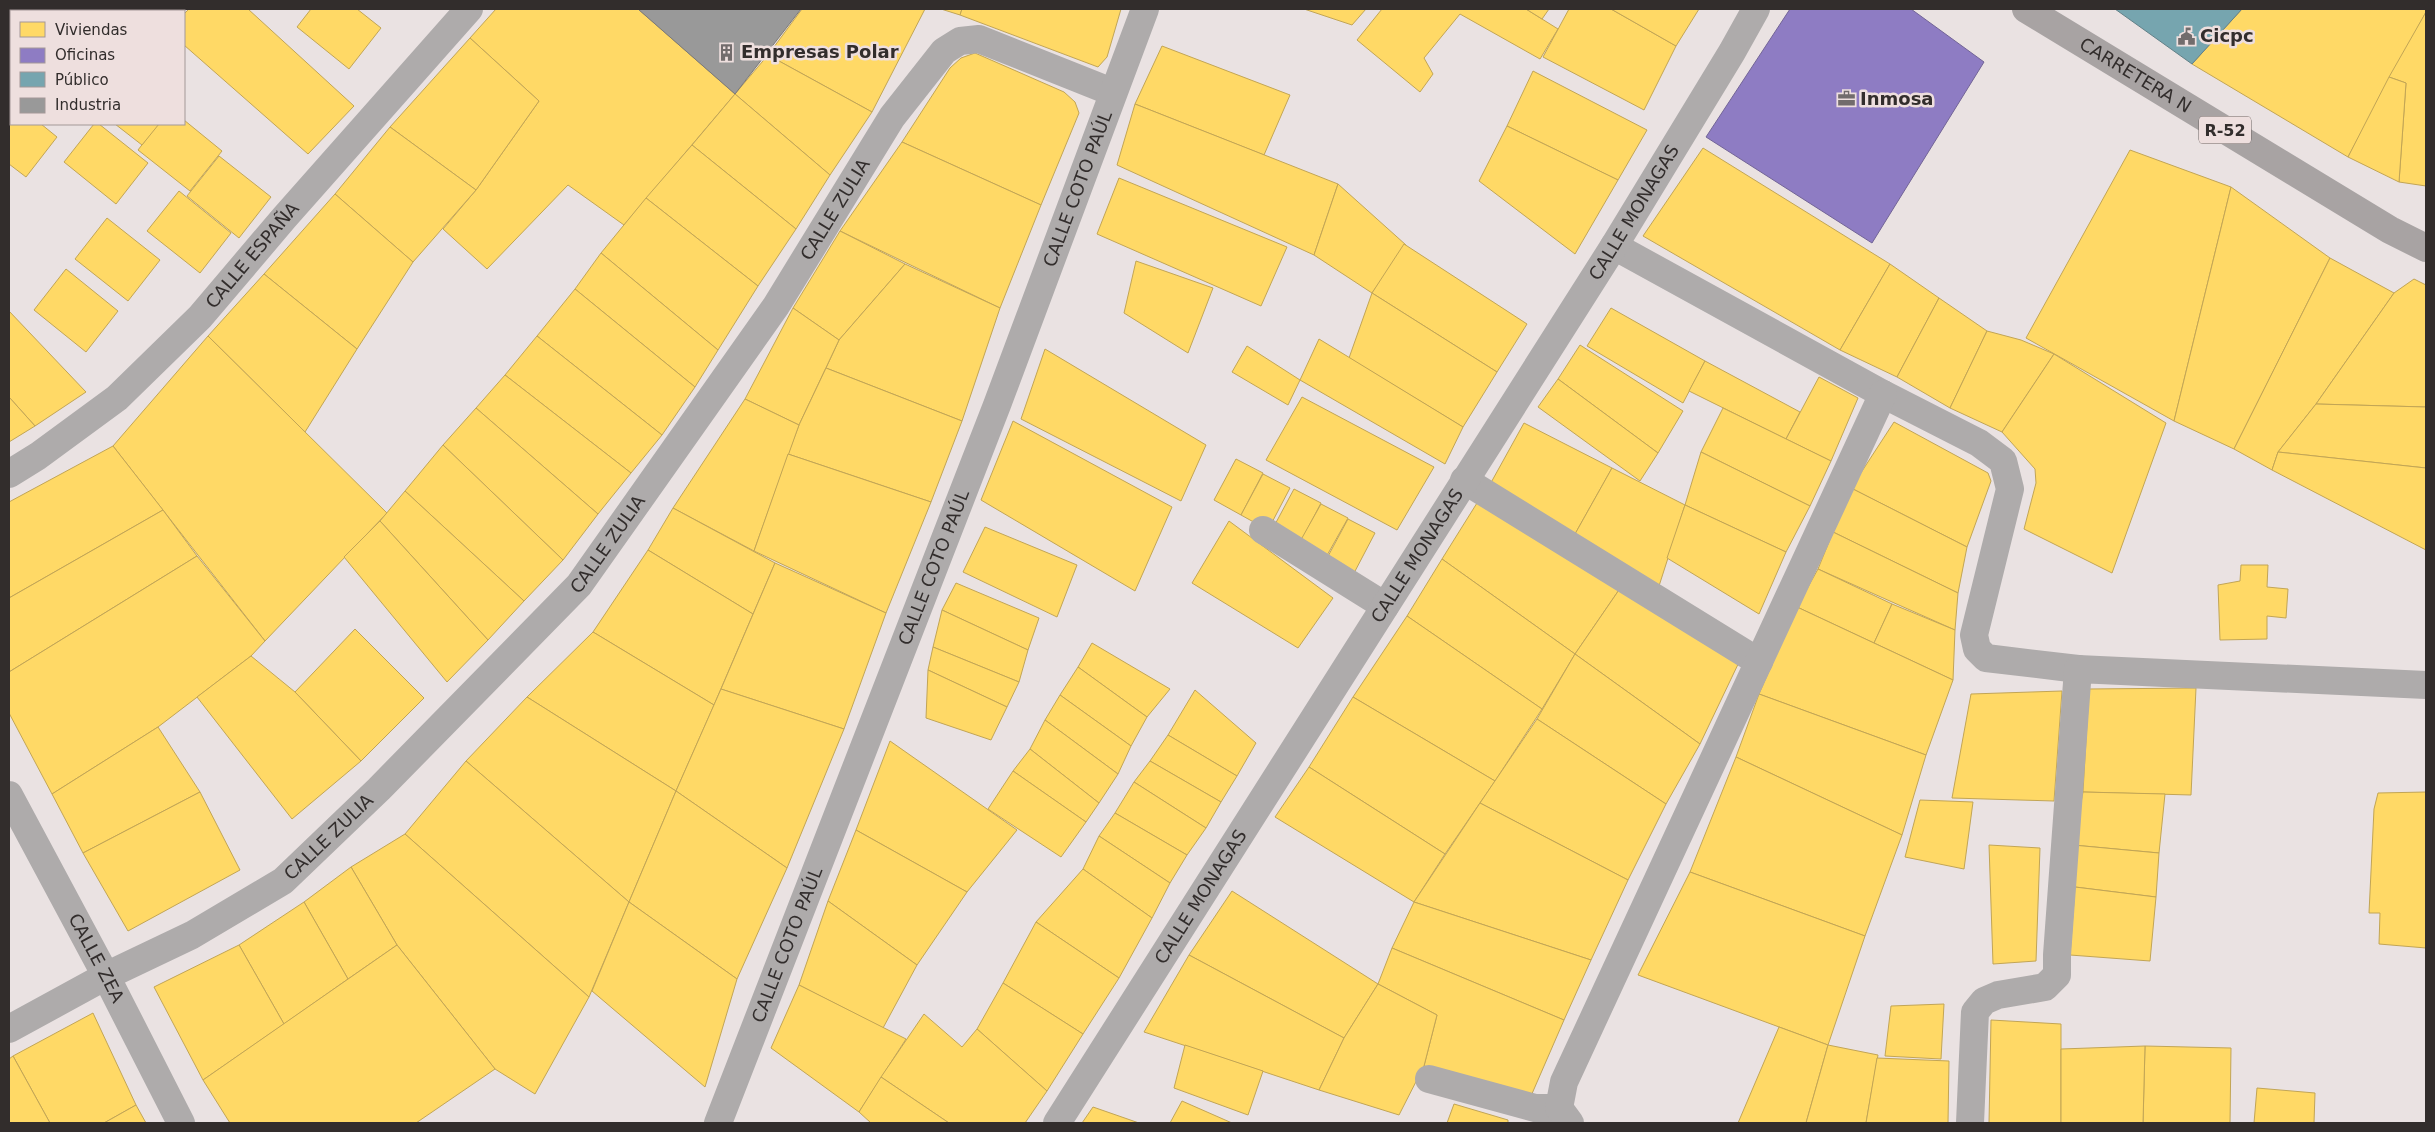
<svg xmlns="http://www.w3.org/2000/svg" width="2435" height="1132" viewBox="0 0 2435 1132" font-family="'DejaVu Sans',sans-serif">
	<rect width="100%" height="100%" fill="#eae2e2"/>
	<g fill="#ffd966" stroke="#c2a555">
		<path d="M189,9H248L354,106L308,154L184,45V14Z"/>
		<path d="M311,9H357L381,28L349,69L297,27Z"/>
		<path d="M496,9H638L735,94L624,225L568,185L487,269L443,229L476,190L539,101L470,38Z"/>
		<path d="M802,9H925L872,112L768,55Z"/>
		<path d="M941,9H962L960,15Z"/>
		<path d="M962,9H1121L1107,57L1098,67L960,15Z"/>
		<path d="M1304,9H1366L1352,25Z"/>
		<path d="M1382,9H1526L1558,29L1540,59L1460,14L1424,58L1433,74L1420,92L1357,40Z"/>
		<path d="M1526,9H1549L1542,19Z"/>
		<path d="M1569,9H1611L1676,46L1644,110L1543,57Z"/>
		<path d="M1611,9H1699L1676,46Z"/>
		<path d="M2242,9H2426V12L2348,157L2192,64Z"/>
		<path d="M2426,12V186L2399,182L2406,83L2389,77Z"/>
		<path d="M9,13L11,15V80L9,78Z"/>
		<path d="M470,38L539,101L476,190L390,127Z"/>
		<path d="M1162,46L1290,95L1264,155L1135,104Z"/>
		<path d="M975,53L1064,92L1075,102L1079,113L1041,205L902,142L950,68L961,58Z"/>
		<path d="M768,55L872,112L830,175L735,94Z"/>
		<path d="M1533,71L1647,130L1618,180L1507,126Z"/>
		<path d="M2389,77L2406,83L2399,182L2348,157Z"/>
		<path d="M735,94L830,175L796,229L692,145Z"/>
		<path d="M9,98L11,100V124H41L57,137L26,177L9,164Z"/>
		<path d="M1135,104L1338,184L1314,255L1117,165Z"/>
		<path d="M184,120L222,151L190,191L138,150L158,124H184Z"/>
		<path d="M94,124H99L148,163L116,204L64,162Z"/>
		<path d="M115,124H159L142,145Z"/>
		<path d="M1507,126L1618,180L1575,254L1479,181Z"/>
		<path d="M390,127L476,190L413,262L335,194Z"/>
		<path d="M902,142L1041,205L1000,308L840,231Z"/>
		<path d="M692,145L796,229L758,286L646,198Z"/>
		<path d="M1703,148L1890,264L1840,350L1643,236Z"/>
		<path d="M2130,150L2231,187L2174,421L2026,338Z"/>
		<path d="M219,156L271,197L239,238L187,196Z"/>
		<path d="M1119,178L1287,247L1261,306L1097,234Z"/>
		<path d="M1338,184L1406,245L1372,293L1314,255Z"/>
		<path d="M2231,187L2330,258L2234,449L2174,421Z"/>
		<path d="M179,191L231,233L200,273L147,231Z"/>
		<path d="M335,194L413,262L357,349L264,274Z"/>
		<path d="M646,198L758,286L718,350L601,253Z"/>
		<path d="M107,218L160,260L128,301L75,259Z"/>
		<path d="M840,231L905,264L839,340L793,308Z"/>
		<path d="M1404,244L1527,324L1497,372L1372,293Z"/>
		<path d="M601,253L718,350L695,387L575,289Z"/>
		<path d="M2330,258L2394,293L2316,404L2278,452L2272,470L2234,449Z"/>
		<path d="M1136,261L1213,288L1188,353L1124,313Z"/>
		<path d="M905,264L1000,308L962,421L826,368L839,340Z"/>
		<path d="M1890,264L1939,298L1897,377L1840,350Z"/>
		<path d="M66,269L118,311L86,352L34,310Z"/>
		<path d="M264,274L357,349L305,432L208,336Z"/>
		<path d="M2414,279L2426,285V407L2316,404L2394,293Z"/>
		<path d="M575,289L695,387L662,435L537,336Z"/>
		<path d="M1372,293L1497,372L1463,427L1349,358Z"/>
		<path d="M1939,298L1987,331L1950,408L1897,377Z"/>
		<path d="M793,308L839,340L799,425L745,399Z"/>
		<path d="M1611,308L1705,361L1683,403L1587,346Z"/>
		<path d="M9,311L86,392L35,426L9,397Z"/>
		<path d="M1987,331L2021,340L2054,354L2002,432L1950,408Z"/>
		<path d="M208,336L387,513L265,641L113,446Z"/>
		<path d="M537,336L662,435L631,473L505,375Z"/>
		<path d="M1319,339L1463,427L1445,464L1300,380Z"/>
		<path d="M1580,345L1683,411L1658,453L1558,379Z"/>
		<path d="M1247,346L1300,380L1288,405L1232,372Z"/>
		<path d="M1045,349L1206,445L1181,501L1021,419Z"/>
		<path d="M2054,354L2166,423L2112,573L2024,529L2036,483L2035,469L2002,432Z"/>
		<path d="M1705,361L1800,412L1786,439L1689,391Z"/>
		<path d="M826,368L962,421L931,502L788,454L799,425Z"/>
		<path d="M505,375L631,473L598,514L476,408Z"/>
		<path d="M1819,377L1858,398L1831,461L1786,439Z"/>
		<path d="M1558,379L1658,453L1640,481L1538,407Z"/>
		<path d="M9,397L35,426L9,442Z"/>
		<path d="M1302,397L1434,467L1397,530L1266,460Z"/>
		<path d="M745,399L799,425L754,551L673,508Z"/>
		<path d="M2316,404L2426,407V468L2278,452Z"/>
		<path d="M476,408L598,514L563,560L443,445Z"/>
		<path d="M1723,408L1831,461L1810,506L1701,452Z"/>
		<path d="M1013,421L1172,507L1135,591L981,500Z"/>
		<path d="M1894,422L1988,473L1991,481L1967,547L1851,488Z"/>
		<path d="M1524,423L1612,468L1575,534L1488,488Z"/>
		<path d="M443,445L563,560L524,601L405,491Z"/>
		<path d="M113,446L163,510L9,598V502Z"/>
		<path d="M1701,452L1810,506L1786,552L1685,505Z"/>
		<path d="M2278,452L2426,468V550L2272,470Z"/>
		<path d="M788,454L931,502L886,613L754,551Z"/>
		<path d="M1236,459L1263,473L1241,515L1214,500Z"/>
		<path d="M1612,468L1685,505L1659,586L1575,534Z"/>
		<path d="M1263,474L1290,488L1268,530L1241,515Z"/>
		<path d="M1851,488L1967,547L1958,593L1833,532Z"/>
		<path d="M1294,489L1321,503L1299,545L1272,530Z"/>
		<path d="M405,491L524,601L488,640L380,521Z"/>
		<path d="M1477,503L1621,587L1575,654L1442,559Z"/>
		<path d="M1321,504L1348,518L1325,559L1298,545Z"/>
		<path d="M1685,505L1786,552L1759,614L1667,558Z"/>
		<path d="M673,508L775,563L753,614L648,550Z"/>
		<path d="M163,510L197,556L9,672V598Z"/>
		<path d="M1348,519L1375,533L1353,575L1326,560Z"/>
		<path d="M380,521L488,640L447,682L344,557Z"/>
		<path d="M1229,521L1333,598L1298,648L1192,583Z"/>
		<path d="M985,527L1077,565L1057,617L963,572Z"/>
		<path d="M1833,532L1958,593L1955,630L1818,569Z"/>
		<path d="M648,550L753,614L714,705L593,632Z"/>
		<path d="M197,556L265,641L251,656L158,727L52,794L9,713V672Z"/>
		<path d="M1442,559L1575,654L1542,709L1407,616Z"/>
		<path d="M775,563L886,613L844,729L721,689Z"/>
		<path d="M2241,565H2268L2267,587L2288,589L2286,618L2267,616V639L2220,640L2218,585L2240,581Z"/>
		<path d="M1818,569L1892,604L1874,643L1797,607Z"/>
		<path d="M956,583L1039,618L1028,650L942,610Z"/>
		<path d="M1621,587L1741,658L1700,744L1575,654Z"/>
		<path d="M1892,604L1955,630L1953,680L1874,643Z"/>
		<path d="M1797,607L1953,680L1926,755L1759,694Z"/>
		<path d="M942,610L1028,650L1019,682L933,647Z"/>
		<path d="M1407,616L1542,709L1495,781L1353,697Z"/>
		<path d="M355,629L424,698L361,761L295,692Z"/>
		<path d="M593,632L714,705L676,791L527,697Z"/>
		<path d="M1092,643L1170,689L1147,717L1078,667Z"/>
		<path d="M933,647L1019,682L1007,707L928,670Z"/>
		<path d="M1575,654L1700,744L1666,804L1537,719Z"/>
		<path d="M251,656L295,692L361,761L292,819L197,697Z"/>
		<path d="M1078,667L1147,717L1131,746L1060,695Z"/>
		<path d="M928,670L1007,707L991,740L926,718Z"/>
		<path d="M2196,688L2191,795L2083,792L2089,689Z"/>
		<path d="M721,689L844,729L787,868L676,791Z"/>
		<path d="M1195,690L1256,743L1237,776L1168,735Z"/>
		<path d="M2062,691L2054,801L1952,798L1971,694Z"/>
		<path d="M1759,694L1926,755L1902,835L1736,757Z"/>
		<path d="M1060,695L1131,746L1118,774L1045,720Z"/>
		<path d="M527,697L676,791L629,902L466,761Z"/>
		<path d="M1353,697L1495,781L1445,854L1309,767Z"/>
		<path d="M1537,719L1666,804L1628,880L1480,803Z"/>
		<path d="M1045,720L1118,774L1099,803L1030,749Z"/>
		<path d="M158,727L200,792L83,853L52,794Z"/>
		<path d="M1168,735L1237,776L1221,802L1150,761Z"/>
		<path d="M890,741L1017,830L967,892L856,830Z"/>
		<path d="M1030,749L1099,803L1086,822L1013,771Z"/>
		<path d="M1736,757L1902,835L1865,936L1690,872Z"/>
		<path d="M466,761L629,902L589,997L405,834Z"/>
		<path d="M1150,761L1221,802L1206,828L1134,782Z"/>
		<path d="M1309,767L1445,854L1414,902L1275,817Z"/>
		<path d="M1013,771L1086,822L1061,857L988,809Z"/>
		<path d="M1134,782L1206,828L1187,855L1115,813Z"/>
		<path d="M676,791L787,868L737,979L629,902Z"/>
		<path d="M200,792L240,870L128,931L83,853Z"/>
		<path d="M2083,792L2165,794L2159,853L2073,845Z"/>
		<path d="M2426,792V948L2379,944L2380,913H2369L2374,809L2378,793Z"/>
		<path d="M1920,800L1973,802L1964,869L1905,857Z"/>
		<path d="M1480,803L1628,880L1591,960L1414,902Z"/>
		<path d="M1115,813L1187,855L1170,883L1099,836Z"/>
		<path d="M856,830L967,892L917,965L828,901Z"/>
		<path d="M405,834L589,997L535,1094L495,1069L397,945L351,867Z"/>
		<path d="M1099,836L1170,883L1152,918L1083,869Z"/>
		<path d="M1989,845L2040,848L2036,961L1993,964Z"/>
		<path d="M2073,845L2159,853L2156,897L2075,887Z"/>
		<path d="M351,867L397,945L348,979L304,902Z"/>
		<path d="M1083,869L1152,918L1119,978L1036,922Z"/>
		<path d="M1690,872L1865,936L1828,1045L1638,975Z"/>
		<path d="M2075,887L2156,897L2150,961L2070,955Z"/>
		<path d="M1232,891L1378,984L1344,1038L1189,955Z"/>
		<path d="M828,901L917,965L883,1028L799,985Z"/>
		<path d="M304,902L348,979L284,1024L239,945Z"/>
		<path d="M629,902L737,979L705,1087L592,991Z"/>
		<path d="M1414,902L1591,960L1564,1020L1392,948Z"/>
		<path d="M1036,922L1119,978L1083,1034L1003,983Z"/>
		<path d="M239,945L284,1024L203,1080L154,987Z"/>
		<path d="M397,945L495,1069L416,1123H230L203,1080Z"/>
		<path d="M1392,948L1564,1020L1531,1096L1424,1066L1437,1015L1378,984Z"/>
		<path d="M1189,955L1344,1038L1319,1090L1144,1032Z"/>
		<path d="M1003,983L1083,1034L1047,1091L977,1029Z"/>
		<path d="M1378,984L1437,1015L1424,1066L1399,1115L1319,1090L1344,1038Z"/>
		<path d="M799,985L906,1039L859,1112L771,1048Z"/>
		<path d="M1944,1004L1941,1059L1885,1056L1891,1006Z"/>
		<path d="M93,1013L136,1105L104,1123H50L13,1056Z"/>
		<path d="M924,1014L962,1047L977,1029L1047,1091L1025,1123H949L881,1077Z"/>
		<path d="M1991,1020L2061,1024V1123H1989Z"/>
		<path d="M1779,1027L1828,1045L1806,1123H1738Z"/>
		<path d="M1185,1045L1263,1071L1248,1115L1174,1088Z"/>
		<path d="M1828,1045L1878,1055L1866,1123H1806Z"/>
		<path d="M2145,1046L2231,1048L2230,1123H2143Z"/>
		<path d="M2145,1046L2143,1123H2061V1049Z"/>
		<path d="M13,1056L50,1123H9V1059Z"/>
		<path d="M1877,1058L1949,1061L1948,1123H1866Z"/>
		<path d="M881,1077L949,1123H871L859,1112Z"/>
		<path d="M2257,1088L2315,1093L2314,1123H2254Z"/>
		<path d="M1182,1101L1232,1123H1170Z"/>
		<path d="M1454,1104L1508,1120V1123H1447Z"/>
		<path d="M136,1105L146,1123H104Z"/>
		<path d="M1093,1107L1139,1123H1082Z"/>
	</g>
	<path fill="#8e7cc3" stroke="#726496" d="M1790,9H1911L1984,62L1872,243L1706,137Z"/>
	<path fill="#76a5af" stroke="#628188" d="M2115,9H2242L2192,64Z"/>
	<path fill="#999" stroke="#7a7978" d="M638,9H801L735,94Z"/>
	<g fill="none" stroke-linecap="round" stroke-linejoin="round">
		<g stroke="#aeabab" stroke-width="28">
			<path d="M1614,246L1883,394L1979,443L2003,461L2010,489L1974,635L1977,649L1986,658L2078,669"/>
			<path id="s1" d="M9,474L38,456L117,398L200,317L284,218L469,9"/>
			<path d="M1464,480L1759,662"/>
			<path d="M1263,530L1385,606"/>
			<path id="s2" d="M9,795L106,976L181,1123"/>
			<path id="s3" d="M9,1029L106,976L192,935L283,881L379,789L579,585L776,306L892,117L944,51L960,41L979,39L1112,92"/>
			<path d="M1429,1079L1535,1108H1559"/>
			<path id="s4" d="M718,1123L997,405L1145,9"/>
			<path id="s5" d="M1057,1123L1614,246L1732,52L1756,9"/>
			<path d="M1570,1123L1559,1108L1564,1082L1883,394"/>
			<path d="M1970,1123L1975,1012L1984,1001L1998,995L2045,987L2057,975V955L2078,669L2426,685"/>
		</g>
		<path stroke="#a8a3a3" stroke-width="28" id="s6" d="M2026,9L2390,230L2426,248"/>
	</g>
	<defs>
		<symbol id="civic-bare" viewBox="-9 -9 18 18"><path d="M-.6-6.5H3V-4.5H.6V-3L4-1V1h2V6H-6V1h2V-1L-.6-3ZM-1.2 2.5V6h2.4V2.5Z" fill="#726c6c" stroke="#eedfde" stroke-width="2.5" paint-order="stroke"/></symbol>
		<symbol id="building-bare" viewBox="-9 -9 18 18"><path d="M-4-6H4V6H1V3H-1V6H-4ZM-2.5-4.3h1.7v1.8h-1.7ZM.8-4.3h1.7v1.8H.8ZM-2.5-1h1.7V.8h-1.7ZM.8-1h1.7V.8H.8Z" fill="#726c6c" stroke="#eedfde" stroke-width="2.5" paint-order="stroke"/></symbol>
		<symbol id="office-bare" viewBox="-9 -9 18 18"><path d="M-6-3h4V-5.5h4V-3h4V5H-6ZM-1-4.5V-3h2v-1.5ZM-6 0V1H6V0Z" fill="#726c6c" stroke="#eedfde" stroke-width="2.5" paint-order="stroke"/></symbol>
	</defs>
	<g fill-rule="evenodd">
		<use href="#civic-bare" x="2174" y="24" width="25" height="25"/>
		<use href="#building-bare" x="714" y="40" width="25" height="25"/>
		<use href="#office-bare" x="1834" y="86" width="25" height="25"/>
	</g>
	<g text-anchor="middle" stroke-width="5" stroke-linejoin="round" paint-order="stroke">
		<rect fill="#eedfde" stroke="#6a6261" stroke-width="1" x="2199" y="116.5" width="52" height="27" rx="4"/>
		<g font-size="16" font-weight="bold" fill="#322d2c">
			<text x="2225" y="136">R-52</text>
		</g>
		<g font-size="18" font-weight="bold" fill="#322d2c" stroke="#eedfde" text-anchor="start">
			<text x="2200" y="42">Cicpc</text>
			<text x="741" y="58">Empresas Polar</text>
			<text x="1860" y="105">Inmosa</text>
		</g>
		<g font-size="18" fill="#322d2c" stroke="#eedfde">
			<text dy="6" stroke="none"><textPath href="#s6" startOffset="128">CARRETERA N</textPath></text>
			<text dy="6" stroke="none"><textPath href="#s4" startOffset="1001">CALLE COTO PAÚL</textPath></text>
			<text dy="6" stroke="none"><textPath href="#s3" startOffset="1185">CALLE ZULIA</textPath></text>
			<text dy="6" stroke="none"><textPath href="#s5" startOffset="1078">CALLE MONAGAS</textPath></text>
			<text dy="6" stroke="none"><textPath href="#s1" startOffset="329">CALLE ESPAÑA</textPath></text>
			<text dy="6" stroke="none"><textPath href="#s3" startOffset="780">CALLE ZULIA</textPath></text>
			<text dy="6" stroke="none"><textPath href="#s5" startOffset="672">CALLE MONAGAS</textPath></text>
			<text dy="6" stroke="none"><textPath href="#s4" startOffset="596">CALLE COTO PAÚL</textPath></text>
			<text dy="6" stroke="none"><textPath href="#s3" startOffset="375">CALLE ZULIA</textPath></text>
			<text dy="6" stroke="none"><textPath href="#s5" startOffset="268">CALLE MONAGAS</textPath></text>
			<text dy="6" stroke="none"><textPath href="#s4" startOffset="191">CALLE COTO PAÚL</textPath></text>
			<text dy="6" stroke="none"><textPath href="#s2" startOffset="185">CALLE ZEA</textPath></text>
		</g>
	</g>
	<rect width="2435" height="1132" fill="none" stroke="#322d2c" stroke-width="20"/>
	<rect x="10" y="10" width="175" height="115" fill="#eedfde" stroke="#a39897"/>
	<rect x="20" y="22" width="25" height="15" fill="#ffd966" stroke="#a39897"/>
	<text x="55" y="35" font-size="15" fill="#322d2c">Viviendas</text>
	<rect x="20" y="48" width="25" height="15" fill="#8e7cc3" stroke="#a39897"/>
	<text x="55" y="60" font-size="15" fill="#322d2c">Oficinas</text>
	<rect x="20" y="72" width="25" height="15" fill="#76a5af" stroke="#a39897"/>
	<text x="55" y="85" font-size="15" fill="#322d2c">Público</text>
	<rect x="20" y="98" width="25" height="15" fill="#999999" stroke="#a39897"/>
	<text x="55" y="110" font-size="15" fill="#322d2c">Industria</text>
</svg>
